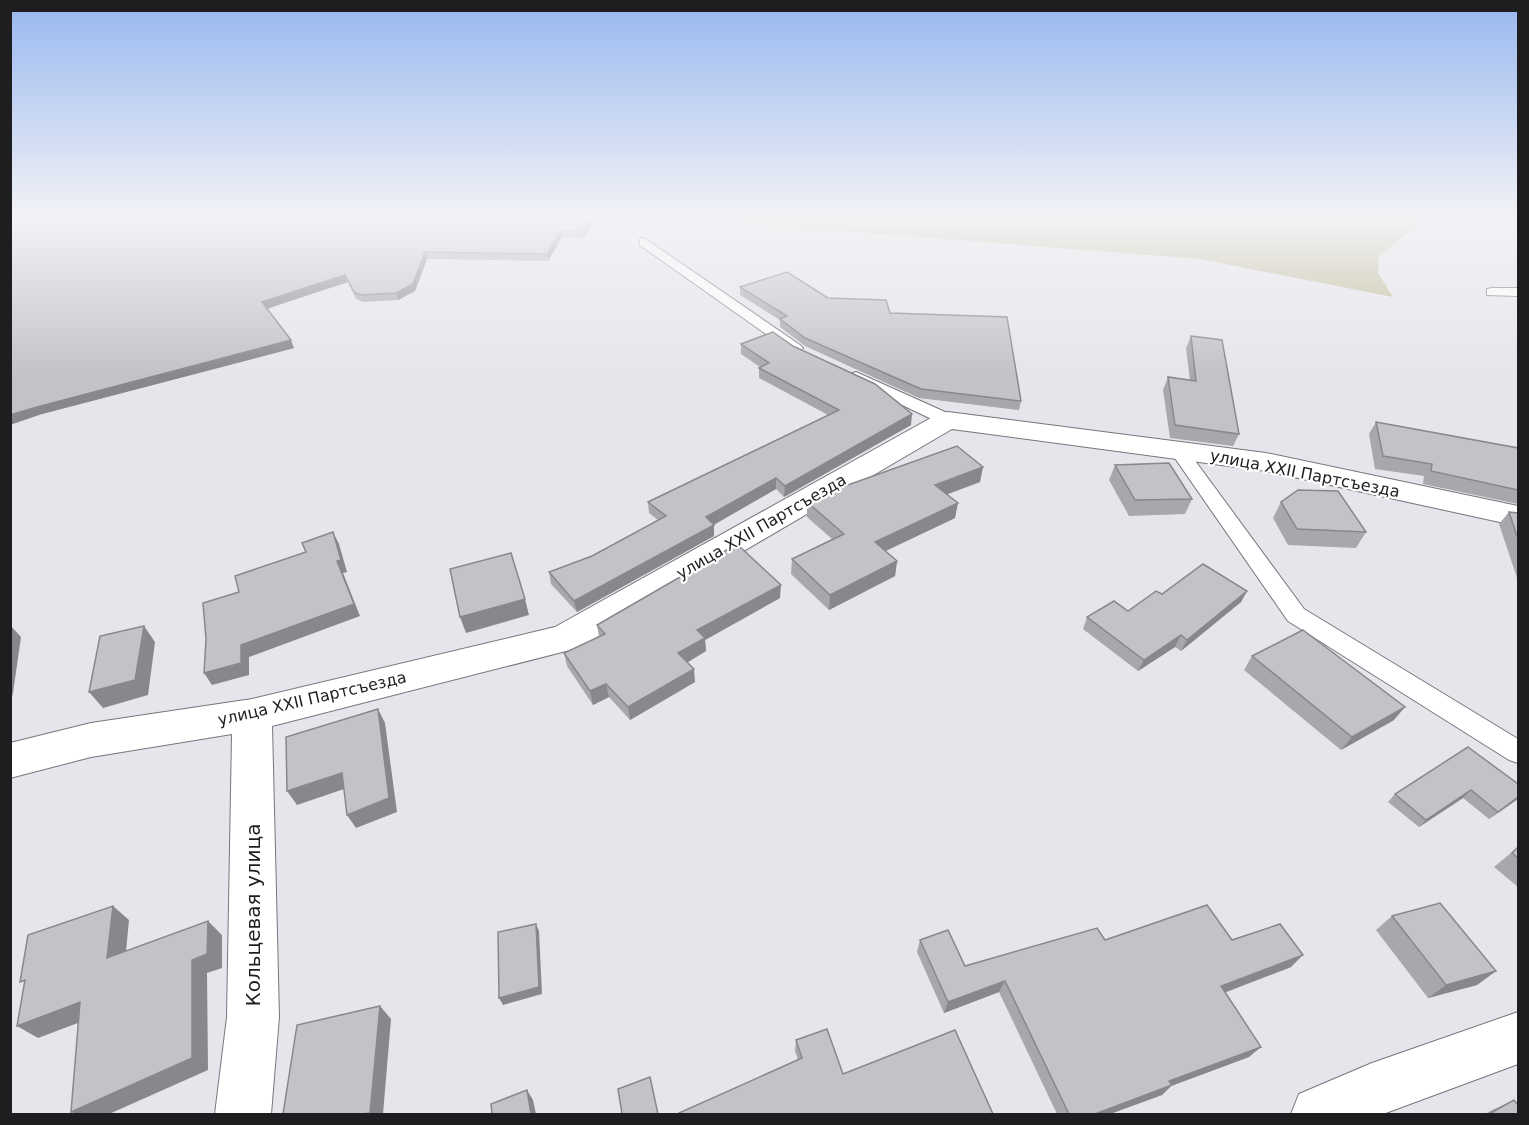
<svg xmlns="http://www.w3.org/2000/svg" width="1529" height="1125" viewBox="0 0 1529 1125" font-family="'DejaVu Sans',sans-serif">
	<rect width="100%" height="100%" fill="#e5e5eb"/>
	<path fill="#bfb994" d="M718,218H1427L1379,256L1378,273L1393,297L1200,259L725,222Z"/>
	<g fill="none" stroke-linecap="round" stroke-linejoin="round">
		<defs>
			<g id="lane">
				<path d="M58,218H94L76,225Z"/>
				<path d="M644,238L800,345L803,348L800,351H790L640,245V239Z"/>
				<path d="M1492,288H1518V296L1487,295V289Z"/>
				<path d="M856,372L954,416L957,420L954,424H942L850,380L848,377L850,374Z"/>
				<path d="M1179,446L1185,447L1304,609L1518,739V763L1509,760L1288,621L1170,451Z"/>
			</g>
			<g id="street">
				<path d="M948,412L1266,453L1518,506V526L1266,471L952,429L578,648L272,726L279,1017L271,1114H215L227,1017L232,734L91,757L10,778V743L91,723L252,699L555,627L938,414Z"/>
				<path d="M1518,1012V1064L1383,1114H1291L1299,1094L1372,1063Z"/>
			</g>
		</defs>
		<use href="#lane" stroke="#77767c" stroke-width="2"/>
		<use href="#street" stroke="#77767c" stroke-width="2"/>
		<use href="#lane" fill="#fff" fill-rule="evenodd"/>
		<use href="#street" fill="#fff" fill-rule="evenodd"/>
	</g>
	<g fill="#a8a7ac">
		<path d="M596,218L583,238L562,237L548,261L427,259L415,291L398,300L363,302L356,299L348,282L267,309L294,348L42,414L73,221Z"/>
		<path d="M740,287L828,298L890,313L1021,401L1019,410L919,398L805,346L780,327V320L740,295Z"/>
		<path d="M1191,336L1239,434L1233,446L1170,438L1163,390L1168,377L1190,380L1186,348Z"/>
		<path d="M741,344L911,425L784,497L776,489L714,525V536L577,612L551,584L549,572L592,556L658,520L649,513L648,502L828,415L759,378V368L760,367L741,354Z"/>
		<path d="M1376,422L1518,448V504L1423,484L1424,476L1375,469L1369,434Z"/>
		<path d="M1115,465L1192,499L1185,514L1129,516L1109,480Z"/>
		<path d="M980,482L947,494L955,518L885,551L897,561L895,576L829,610L791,574L792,559L832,539L807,517V502Z"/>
		<path d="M1281,502L1366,532L1356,548L1288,545L1273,518Z"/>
		<path d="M1509,512L1518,513V581L1499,524Z"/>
		<path d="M1247,591L1241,602L1181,651L1175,647L1138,671L1083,629L1087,617L1128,611L1162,594Z"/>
		<path d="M780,598L705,640L706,651L687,662L695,682L630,720L609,697L593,705L567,666L564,653L599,637L597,625Z"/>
		<path d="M1252,656L1394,720L1341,750L1244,670Z"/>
		<path d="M1468,747L1518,799L1489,819L1463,798L1419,827L1388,802L1395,794Z"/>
		<path d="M1518,847V887L1494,867Z"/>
		<path d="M1392,916L1496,971L1477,985L1428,998L1376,930Z"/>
		<path d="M920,940L965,966L1105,940H1232L1291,967L1225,992L1249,1057L1171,1086L1162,1095L1110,1114H1057L999,992L944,1013L917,952Z"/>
		<path d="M796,1040L843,1074L679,1114L798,1060L795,1051Z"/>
		<path d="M1514,1100L1518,1114H1485L1492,1110Z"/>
	</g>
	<g fill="#88888c">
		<path d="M591,218H596L583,238L582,231Z"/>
		<path d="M561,231L562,237L548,261L547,254Z"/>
		<path d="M425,252L427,259L415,291L398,300L396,293Z"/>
		<path d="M345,275L348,282L265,309L262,302Z"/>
		<path d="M291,340L294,348L42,414L10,425V415L37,407Z"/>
		<path d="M912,414L911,425L784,497L785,486Z"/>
		<path d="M983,467L980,482L932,500L935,485Z"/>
		<path d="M776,478V489L706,529L714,525V536L577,612L574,601L706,517Z"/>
		<path d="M958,503L955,518L873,557L875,542Z"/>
		<path d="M333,532L339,544L347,572L343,573L360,616L249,657V675L212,685L204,673L241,645L337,561Z"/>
		<path d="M897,561L895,576L829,610L830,595Z"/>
		<path d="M781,585L780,598L705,640L706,651L680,667L678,653L697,630Z"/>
		<path d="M1247,591L1241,602L1181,651L1187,640Z"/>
		<path d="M525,599L529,615L466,633L460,617Z"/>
		<path d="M10,625L21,637L13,693L10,704Z"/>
		<path d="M144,626L155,642L148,695L103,708L89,692Z"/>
		<path d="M1181,635L1175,647L1138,671L1144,660Z"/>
		<path d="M694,669L695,682L630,720L628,707Z"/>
		<path d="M606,684L609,697L593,705L590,691Z"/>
		<path d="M1405,707L1394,720L1341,750L1352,737Z"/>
		<path d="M378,709L385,723L397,812L356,828L347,815Z"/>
		<path d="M342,773L350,787L297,805L287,791Z"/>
		<path d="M1471,790L1463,798L1419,827L1426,820Z"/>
		<path d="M1518,797V799L1489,819L1498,812Z"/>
		<path d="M113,906L129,920L124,972L107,958Z"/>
		<path d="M208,921L222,935V968L207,973L208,1070L109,1114H76L71,1112L192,960Z"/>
		<path d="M536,924L539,931L542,994L503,1005L499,998Z"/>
		<path d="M1303,955L1291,967L1211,998L1221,986Z"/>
		<path d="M1496,971L1477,985L1428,998L1446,985Z"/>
		<path d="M1005,981L999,992L944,1013L948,1002Z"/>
		<path d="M80,1002L99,1015L38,1038L17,1026Z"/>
		<path d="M380,1006L391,1019L383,1114H363Z"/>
		<path d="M1261,1047L1249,1057L1171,1086L1162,1095L1110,1114H1095L1169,1081Z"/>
		<path d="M527,1090L533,1100L536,1114H531Z"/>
	</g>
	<g fill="#c3c2c8" stroke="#88888c" stroke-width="1.5">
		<path d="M23,218H67L73,221L83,218H591L582,231H561L547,254L425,252L413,284L396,293L360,295L354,292L345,275L262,302L291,340L37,407L10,415V222Z"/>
		<path d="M787,272L828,298L886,300L890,313L1007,317L1021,401L921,389L805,338L780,319L787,316L740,287Z"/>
		<path d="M773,332L793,346L875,384L912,414L785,486L776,478L706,517L714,525L574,601L549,572L592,556L666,516L648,502L839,410L759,368L769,363L741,344Z"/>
		<path d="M1191,336L1222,340L1239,434L1175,425L1168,377L1196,381Z"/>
		<path d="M1376,422L1518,448V490L1431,471L1432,464L1383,456Z"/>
		<path d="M957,446L983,467L935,485L958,503L875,542L897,561L830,595L792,559L844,534L807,502L817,496Z"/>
		<path d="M1169,463L1192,499L1135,500L1115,465Z"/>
		<path d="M1298,490L1338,491L1366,532L1297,529L1281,502Z"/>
		<path d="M1509,512L1518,513V539Z"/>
		<path d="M333,532L341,560L337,561L354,604L241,645V663L204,673L206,639L203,603L239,592L235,576L306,552L302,543Z"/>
		<path d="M737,544L781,585L697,630L705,638L678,653L694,669L628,707L606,684L590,691L564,653L605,634L597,625Z"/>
		<path d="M511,553L525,599L460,617L450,569Z"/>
		<path d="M1203,564L1247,591L1187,640L1181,635L1144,660L1087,617L1114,601L1128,611L1156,591L1162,594Z"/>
		<path d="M144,626L135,680L89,692L100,636Z"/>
		<path d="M1303,630L1405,707L1352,737L1252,656Z"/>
		<path d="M378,709L389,798L347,815L342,773L287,791L286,737Z"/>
		<path d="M1468,747L1518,784V797L1498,812L1471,790L1426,820L1395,794Z"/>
		<path d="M1518,847V858L1512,853Z"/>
		<path d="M1440,903L1496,971L1446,985L1392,916Z"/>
		<path d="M1207,905L1232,940L1280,924L1303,955L1221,986L1261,1047L1169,1081L1172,1085L1095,1114H1069L1005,981L948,1002L920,940L948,930L965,966L1097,928L1105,940Z"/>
		<path d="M113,906L107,958L208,921L207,954L192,960V1058L71,1112L80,1002L17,1026L25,980L20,982L28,935Z"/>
		<path d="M536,924L539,987L499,998L498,932Z"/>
		<path d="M380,1006L370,1113L363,1114H283L297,1025Z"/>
		<path d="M827,1029L843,1074L955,1030L993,1114H679V1113L802,1058L796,1040Z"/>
		<path d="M650,1077L658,1114H622L618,1089Z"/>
		<path d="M527,1090L531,1114H492L491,1104Z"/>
		<path d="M1514,1100L1518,1105V1114H1489Z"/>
	</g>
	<linearGradient id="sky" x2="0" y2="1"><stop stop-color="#98b7ef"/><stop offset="0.58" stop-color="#f3f3f6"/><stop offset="1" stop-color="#f3f3f6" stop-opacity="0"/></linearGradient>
	<rect width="1529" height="376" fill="url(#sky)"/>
	<g text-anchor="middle" stroke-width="4.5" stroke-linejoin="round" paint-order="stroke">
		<g font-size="16" fill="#1e1e21" stroke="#fff">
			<text transform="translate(1305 473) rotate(11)" y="6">улица XXII Партсъезда</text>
			<text transform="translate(761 526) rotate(-30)" y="6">улица XXII Партсъезда</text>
			<text transform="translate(312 698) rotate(-13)" y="6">улица XXII Партсъезда</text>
		</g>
		<g font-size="20" fill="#1e1e21" stroke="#fff">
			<text transform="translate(253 915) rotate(-90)" y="7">Кольцевая улица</text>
		</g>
	</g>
	<rect width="1529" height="1125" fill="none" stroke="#1e1e21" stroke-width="24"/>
</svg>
